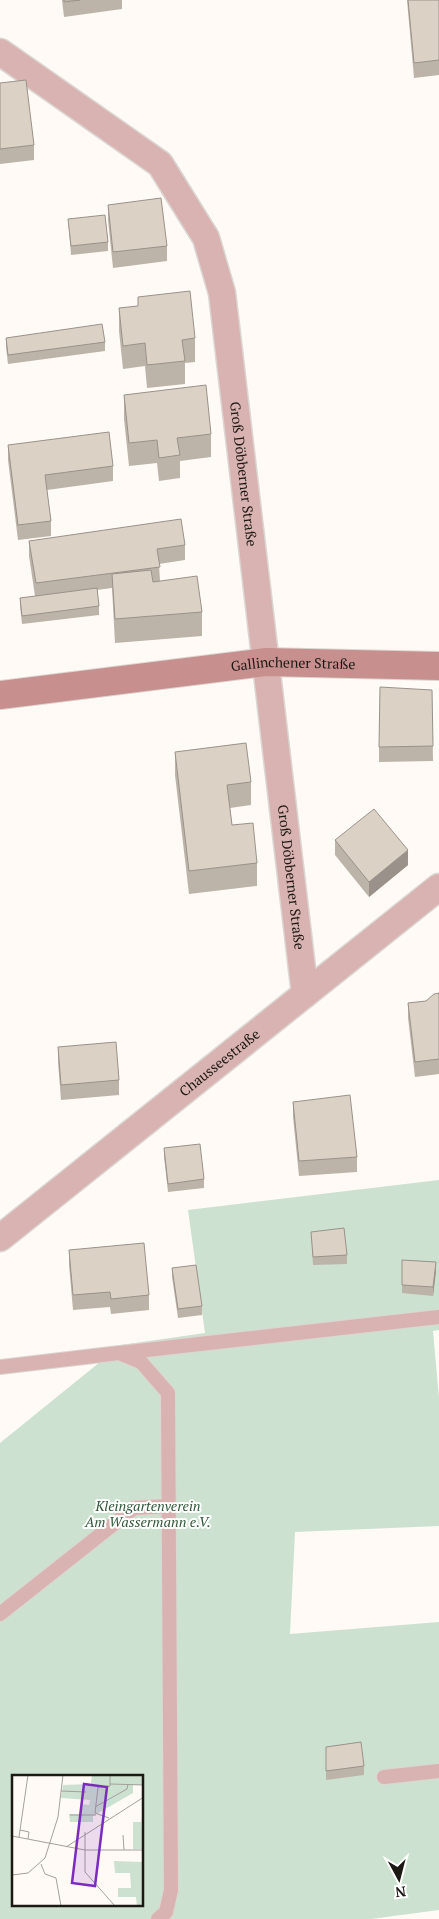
<svg xmlns="http://www.w3.org/2000/svg" width="439" height="1919" viewBox="0 0 439 1919" font-family="'PT Serif',serif">
	<rect width="100%" height="100%" fill="#fffaf5"/>
	<path fill="#cce1cf" fill-rule="evenodd" d="M439,1180V1330L433,1331L439,1398V1526L295,1532L290,1634L439,1622V1910L371,1919H0V1443L121,1345L205,1333L188,1210ZM14,1776H142V1905H14Z"/>
	<g fill="none" stroke-linecap="round" stroke-linejoin="round">
		<defs>
			<g id="lane">
				<path d="M120,1353L439,1317"/>
				<path d="M0,1367L119,1353L141,1362L168,1393L171,1890L166,1912L158,1919"/>
				<path d="M0,1614L134,1508L169,1506"/>
				<path d="M384,1777L439,1771"/>
			</g>
			<g id="street">
				<path id="s1" d="M0,52L160,164L206,238L222,293L305,994"/>
				<path id="s2" d="M0,1238L439,887"/>
			</g>
			<g id="secondary">
				<path id="s3" d="M0,695L266,662L439,666"/>
			</g>
		</defs>
		<use href="#lane" stroke="#dbd6d1" stroke-width="16"/>
		<use href="#street" stroke="#dbd6d1" stroke-width="29"/>
		<use href="#secondary" stroke="#dbd6d1" stroke-width="30"/>
		<use href="#lane" stroke="#d9b3b1" stroke-width="14"/>
		<use href="#street" stroke="#d9b3b1" stroke-width="26"/>
		<use href="#secondary" stroke="#c78f8d" stroke-width="28"/>
	</g>
	<g fill="#bdb4a9">
		<path d="M62,0H122V9L64,17Z"/>
		<path d="M407,0H439V75L414,78Z"/>
		<path d="M0,83L34,145V160L0,164Z"/>
		<path d="M108,205L167,246V261L113,268L108,220Z"/>
		<path d="M68,219L108,242V251L71,255Z"/>
		<path d="M138,297L195,338V362L185,363V384L147,388L145,366L123,369L119,331V308L138,306Z"/>
		<path d="M6,338L105,342V351L8,364L6,347Z"/>
		<path d="M124,395L211,434V457L180,461V478L159,481L157,463L129,466L124,419Z"/>
		<path d="M8,445L113,466V481L47,490L51,521V536L18,540L8,460Z"/>
		<path d="M29,541L185,545V560L159,564L160,581L202,612V636L115,643L112,588L97,590L99,606V615L22,624L20,606V598L35,596L29,556Z"/>
		<path d="M432,690L433,761L379,762V747Z"/>
		<path d="M175,752L251,782V805L230,808L232,825L257,863V886L189,894L175,775Z"/>
		<path d="M335,840L408,865L369,897L335,855Z"/>
		<path d="M439,993V1074L415,1077L408,1018V1003L426,1001Z"/>
		<path d="M58,1047L119,1080V1095L61,1100L58,1062Z"/>
		<path d="M293,1102L357,1157V1172L299,1176L293,1117Z"/>
		<path d="M164,1148L204,1179V1188L168,1192L164,1157Z"/>
		<path d="M311,1232L347,1255V1264L313,1265Z"/>
		<path d="M69,1250L149,1295V1310L111,1314L110,1307L73,1310L69,1265Z"/>
		<path d="M172,1268L202,1306V1315L178,1318L172,1277Z"/>
		<path d="M436,1271L433,1296L402,1293V1285Z"/>
		<path d="M326,1747L364,1766V1775L326,1780Z"/>
	</g>
	<g fill="#9a928a">
		<path d="M408,850V865L369,897V882Z"/>
		<path d="M436,1262V1271L433,1296V1287Z"/>
	</g>
	<g fill="#dcd1c5" stroke="#9a928a">
		<path d="M64,0H80L64,2Z"/>
		<path d="M408,0H439V60L414,63Z"/>
		<path d="M26,80L34,145L0,149V83Z"/>
		<path d="M161,198L167,246L113,252L108,205Z"/>
		<path d="M105,215L108,242L71,246L68,219Z"/>
		<path d="M190,291L195,338L182,340L185,361L147,365L145,343L123,346L119,308L138,306V297Z"/>
		<path d="M102,324L105,342L8,355L6,338Z"/>
		<path d="M206,385L211,434L177,438L180,455L159,458L157,440L129,443L124,395Z"/>
		<path d="M109,432L113,466L45,475L51,521L18,525L8,445Z"/>
		<path d="M181,519L185,545L157,549L160,567L36,583L29,541Z"/>
		<path d="M151,570L153,582L197,576L202,612L115,619L112,574Z"/>
		<path d="M97,588L99,606L22,616L20,598Z"/>
		<path d="M380,687L432,690L433,746L379,747Z"/>
		<path d="M246,743L251,782L227,785L232,825L253,823L257,863L189,871L175,752Z"/>
		<path d="M374,809L408,850L369,882L335,840Z"/>
		<path d="M439,993V1059L415,1062L408,1003L426,1001L434,994Z"/>
		<path d="M116,1042L119,1080L61,1085L58,1047Z"/>
		<path d="M350,1095L357,1157L299,1161L293,1102Z"/>
		<path d="M200,1144L204,1179L168,1184L164,1148Z"/>
		<path d="M344,1228L347,1255L313,1257L311,1232Z"/>
		<path d="M144,1243L149,1295L111,1299L110,1292L73,1295L69,1250Z"/>
		<path d="M402,1260L436,1262L433,1287L402,1285Z"/>
		<path d="M196,1265L202,1306L178,1309L172,1268Z"/>
		<path d="M361,1742L364,1766L326,1771V1747Z"/>
	</g>
	<g text-anchor="middle" stroke-width="4" stroke-linejoin="round" paint-order="stroke">
		<g font-size="14" fill="#1c1814" stroke="#fff">
			<text dy="5" stroke="none"><textPath href="#s1" startOffset="522">Groß Döbberner Straße</textPath></text>
			<text dy="5" stroke="none"><textPath href="#s3" startOffset="295">Gallinchener Straße</textPath></text>
			<text dy="5" stroke="none"><textPath href="#s1" startOffset="928">Groß Döbberner Straße</textPath></text>
			<text dy="5" stroke="none"><textPath href="#s2" startOffset="281">Chausseestraße</textPath></text>
		</g>
		<g font-size="14" font-style="italic" fill="#305838" stroke="#fff">
			<text x="148" y="1511">Kleingartenverein<tspan x="148" dy="16">Am Wassermann e.V.</tspan></text>
		</g>
	</g>
	<g transform="translate(12 1775)">
		<rect width="131" height="131" fill="#fffaf5"/>
		<path d="M80,0H131V10H121V18L81,41V47H58L57,39H69V29L77,30L78,25L49,23L51,10L79,9ZM129,40L131,74H121V47H129ZM102,86L131,87V131H125L124,122H106V113H119L118,98H103Z" fill="#cce1cf"/>
		<path fill="none" stroke="#a4a09b" stroke-width="1" d="M98,9L132,10M49,16L74,17M83,32L115,14L116,9M58,40H84M97,43L83,38L86,12L98,11V0M8,55L17,57L16,64M73,57V97L103,131M111,60L112,75M0,61L73,75H132M7,62L16,0M54,72L132,22M29,89L33,99L44,103L49,131M0,100L16,98L33,83L46,42L51,0"/>
		<path fill="#7b2cbf" fill-opacity="0.15" stroke="#7b2cbf" stroke-width="2.5" d="M72,9L95,12L83,111L60,108Z"/>
		<rect width="131" height="131" fill="none" stroke="#1c1814" stroke-width="2.5"/>
	</g>
	<g transform="translate(399 1879) rotate(173)" stroke="#ffffff" stroke-width="4" paint-order="stroke">
	<path d="M0-4L9 19L0 12L-9 19Z" fill="#1c1814"/>
	<text y="-8" font-size="14" font-weight="bold" text-anchor="middle" fill="#1c1814">N</text>
	</g>
</svg>
